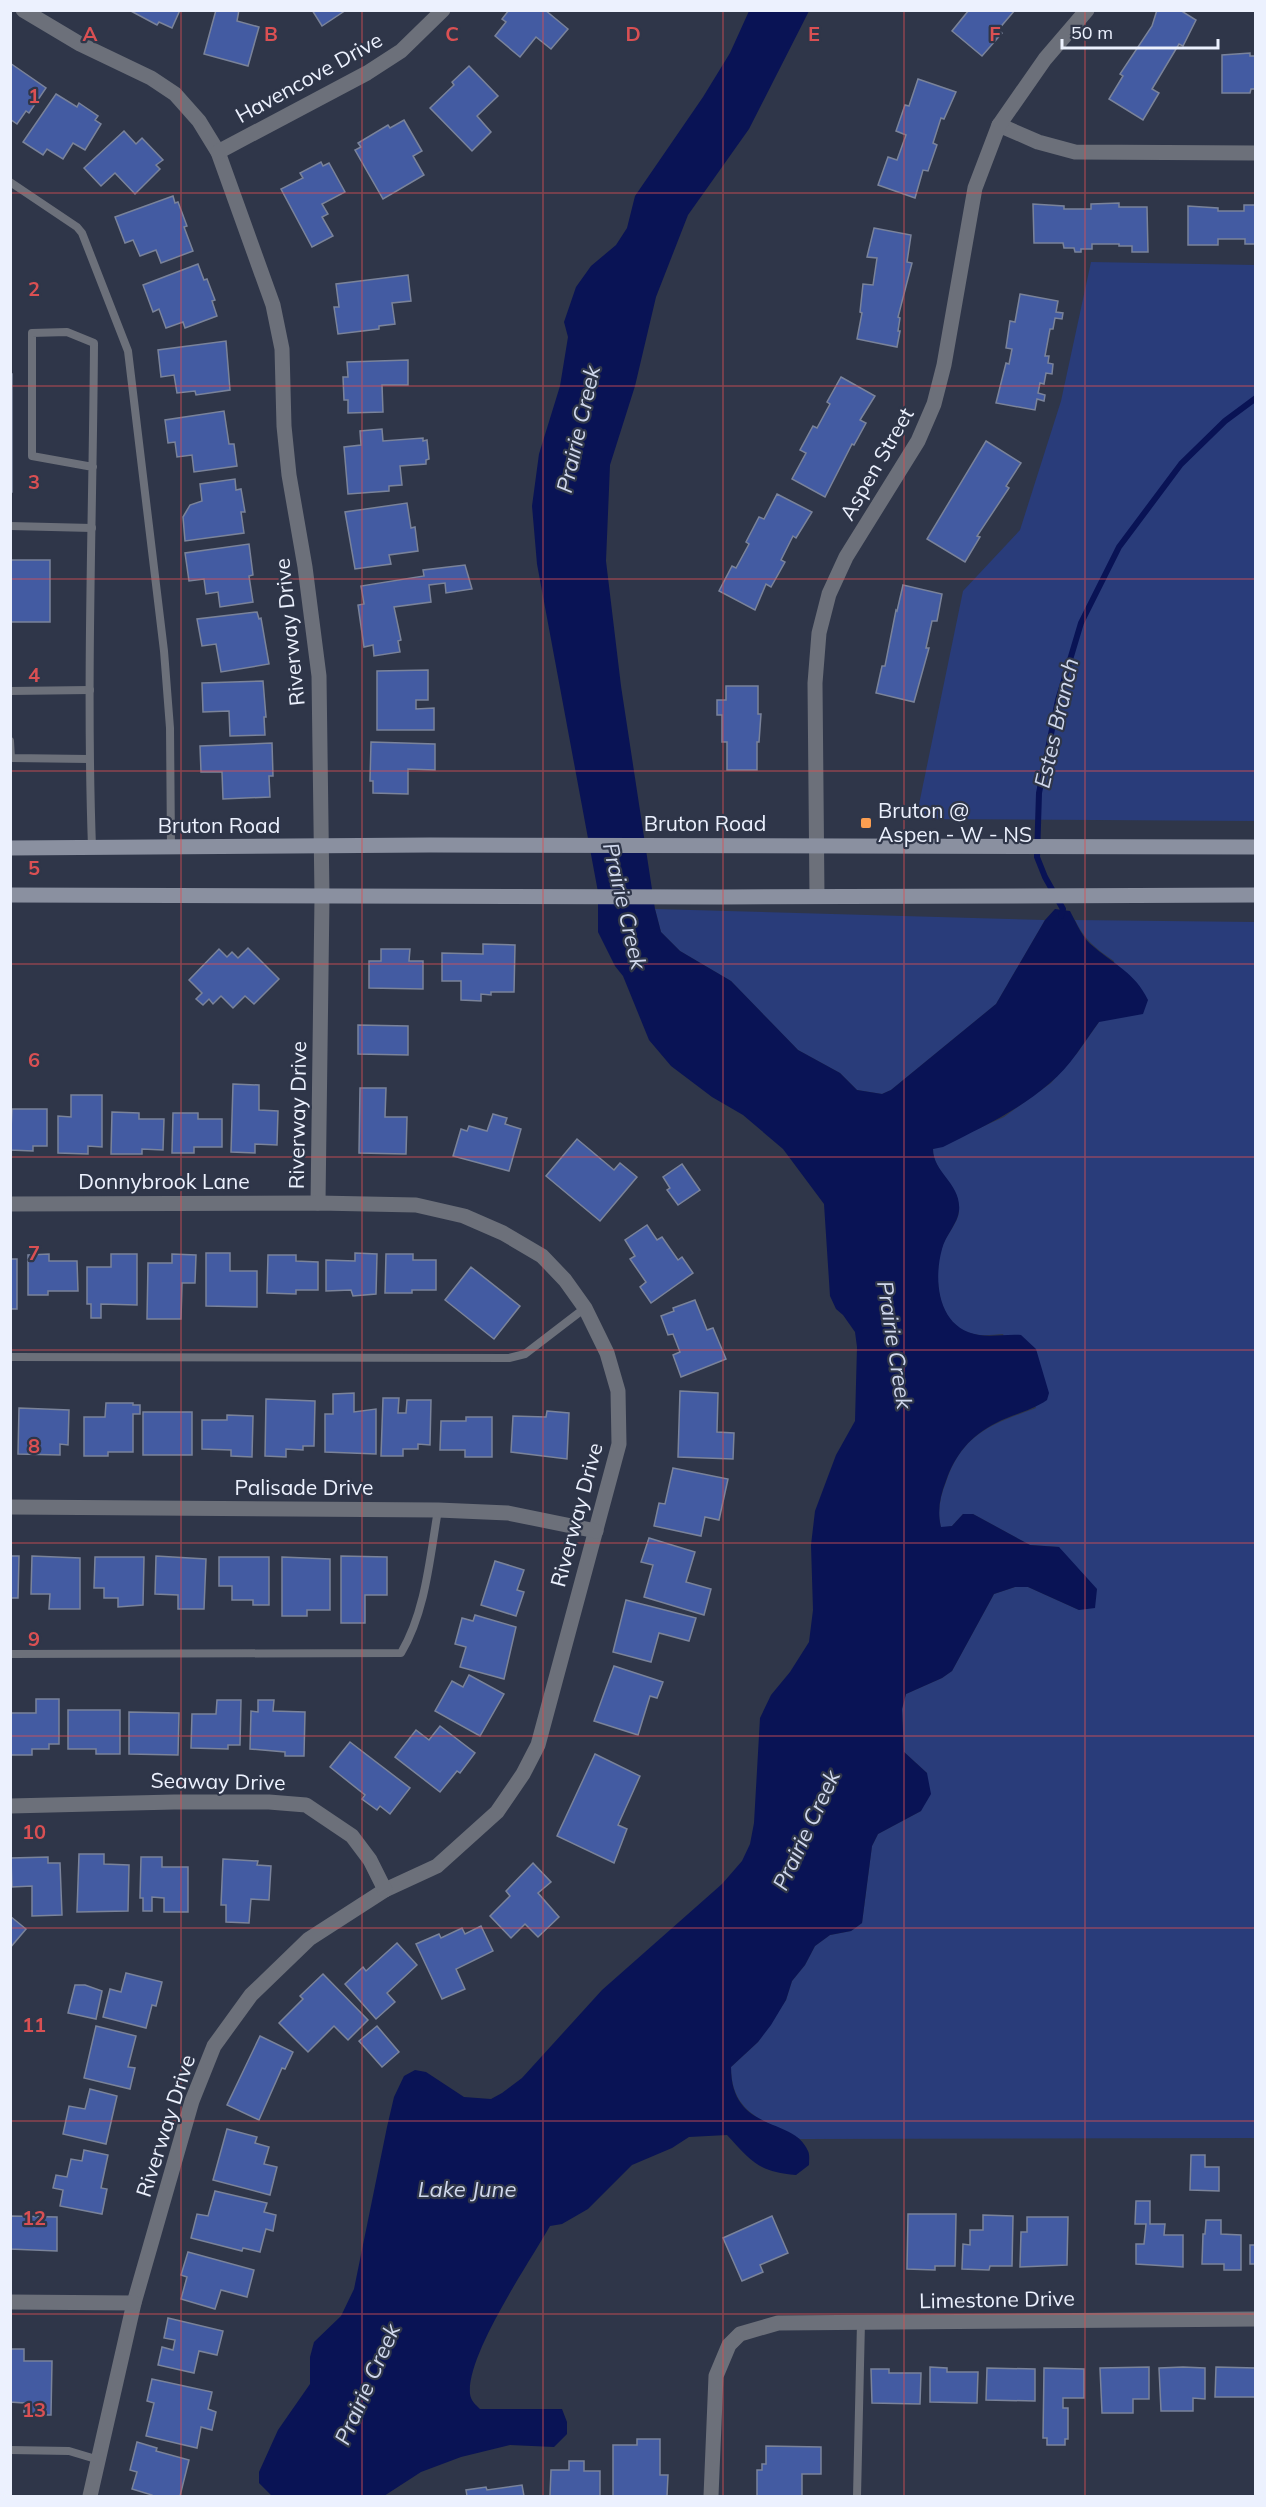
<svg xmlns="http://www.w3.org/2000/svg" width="1266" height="2507" viewBox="0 0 1266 2507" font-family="Mulish,sans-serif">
	<rect width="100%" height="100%" fill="#2f3649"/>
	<g fill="#293c7a">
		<path d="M1091,262L1255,265V821L916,819L963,591L1020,530L1061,401Z"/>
		<path d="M655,909L1045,920L996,1004L891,1090L882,1094L857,1090L840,1073L798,1050L731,981L680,951L661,932Z"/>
		<path d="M1075,920L1255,922V2138L800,2139C764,2121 731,2113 731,2067L758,2042L786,2000L792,1981L805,1965L815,1946L830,1935L851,1931L862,1923L872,1846L878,1834L921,1811L927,1773L904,1752L902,1709L906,1694L942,1678L952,1671L994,1594L1015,1587H1028L1079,1610L1059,1547L1030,1545L973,1514H963L952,1526L941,1528C937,1512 940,1497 946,1482C962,1434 992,1424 1036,1408L1003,1334C996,1334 988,1336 980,1335C938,1332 932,1279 942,1247C946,1235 959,1222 959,1210C959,1182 933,1173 933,1149L1004,1117L1051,1083L1078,1052L1099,1022L1114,961C1096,949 1084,939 1075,920Z"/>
	</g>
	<path fill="#091355" d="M749,11H809L749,129L688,215L656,297L635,386L610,465L606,561L621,686L655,909L661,932L680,951L731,981L798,1050L840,1073L857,1090L882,1094L891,1090L996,1004L1045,920L1055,909L1070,911C1077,924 1082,938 1094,947C1116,966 1134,972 1148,1000L1143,1014L1099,1022C1084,1042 1070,1067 1050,1083C1018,1111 980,1128 943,1147L933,1149C933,1173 962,1184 959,1211C958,1223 945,1236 942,1249C933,1281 938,1329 979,1335C992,1337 1007,1334 1021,1335L1036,1349L1049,1393L1047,1400C1031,1411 1013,1414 996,1423C970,1436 955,1455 946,1481C940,1496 937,1511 941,1527L952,1526L963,1514H973L1030,1545L1059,1547L1097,1589L1095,1608L1079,1610L1028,1587H1015L994,1594L952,1671L942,1678L906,1694L902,1709L904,1752L927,1773L931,1794L921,1811L878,1834L872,1846L862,1923L851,1931L830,1935L815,1946L805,1965L792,1981L786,2000L771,2025L758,2042L731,2067C731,2134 794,2116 808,2151C810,2155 809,2161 809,2165L796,2175C757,2171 752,2162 727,2135L689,2137L672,2148L632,2165L588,2209L562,2224L550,2226C529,2263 466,2355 470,2394C471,2401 475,2404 480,2409H562L567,2422V2434L554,2447L510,2445L461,2457L421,2472L384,2496H272L259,2483V2472L278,2430L310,2384V2357L314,2342L341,2316L354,2289L387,2127L394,2097L404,2076L415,2070L426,2072L464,2097L491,2099L502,2093L522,2078L602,1990L722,1884L742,1861L750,1844L754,1823L760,1718L771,1695L790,1672L809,1642L813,1610L811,1545L815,1511L836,1455L855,1421L857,1347L855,1332L843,1315L836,1309L830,1296L824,1204L783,1149L743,1115L712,1097L671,1066L649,1040L623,976L615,966L598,932V892L537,564L532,506L539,454L560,386L568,337L564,322L576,287L591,266L616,245L627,228L635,196L703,97L730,53Z"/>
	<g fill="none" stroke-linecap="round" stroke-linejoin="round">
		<path stroke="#091355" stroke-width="6" d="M1061,916L1063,909L1045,877L1037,857L1039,793L1058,700L1081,623L1119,547L1181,464L1225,421L1256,398"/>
	</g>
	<g fill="#435ba2" stroke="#7a839a" stroke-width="1.5">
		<path d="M129,10H180L172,28L159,22L157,25Z"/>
		<path d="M216,10H239L237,21L259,27L248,66L204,54Z"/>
		<path d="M312,10H346L322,26Z"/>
		<path d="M509,10H545L568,29L551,49L536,37L520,57L495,36L506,22L502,19Z"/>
		<path d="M969,10H1015L998,30L1002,33L982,56L952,31Z"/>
		<path d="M1157,10H1180L1196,20L1183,46L1179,44L1152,89L1159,93L1143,120L1109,99L1123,76L1120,74L1152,26Z"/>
		<path d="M1250,53V56H1256V89H1251L1250,93H1222V55Z"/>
		<path d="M10,63L46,88L29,113L26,111L17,124L10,119Z"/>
		<path d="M469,66L498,96L477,116L491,132L472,151L430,108L454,85L452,82Z"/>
		<path d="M918,79L956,92L944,119L941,118L933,143L937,145L928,171L923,170L915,198L878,185L888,157L897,160L906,135L896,131L905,105L909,106Z"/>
		<path d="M56,94L77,107L79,103L98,116L95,120L101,124L85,150L73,143L63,159L47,149L43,155L23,142Z"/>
		<path d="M404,120L422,151L413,156L424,175L383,199L355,150L361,147L358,143L388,125L390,128Z"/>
		<path d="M124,131L136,144L142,138L163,160L156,165L160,169L135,194L115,173L101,186L84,168Z"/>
		<path d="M321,162L323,166L329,163L345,192L322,204L328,214L322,217L333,236L312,247L281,189L303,178L300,173Z"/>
		<path d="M173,196L175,203L178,202L187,226L184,227L193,251L161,263L156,250L140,256L133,240L125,243L115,217Z"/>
		<path d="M1119,203V207H1147L1148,252H1132V246H1119V244H1092V249H1081V252H1075L1074,248H1064L1063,243H1034L1033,204L1064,206V209H1091V204Z"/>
		<path d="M1244,205H1256V252L1255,244H1245V239H1218V245H1188V206L1218,208V211H1244Z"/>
		<path d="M874,228L911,235L907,262L912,263L898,317L900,318L898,331H900L897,347L857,339L862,313L860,312L863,284L873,285L877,258L867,257Z"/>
		<path d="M198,264L204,280L207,279L215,300L212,301L217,316L185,328L183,322L166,328L159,309L153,312L143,285Z"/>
		<path d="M408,275L411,301L392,303L395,324L379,326V329L338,334L334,307H339L336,284Z"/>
		<path d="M1020,294L1058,301L1056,312L1063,313L1062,319L1055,318L1053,329H1050L1045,356H1049L1048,363L1053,364L1052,374L1046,373L1044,384L1040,383L1038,393L1045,395L1044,401L1037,399L1035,410L996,403L1006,363L1009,364L1012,349L1006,348L1010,321L1015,322Z"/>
		<path d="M226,341L230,390L196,395L195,391L177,393L174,375L161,377L158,350Z"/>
		<path d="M408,360V385H382L383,412L348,413V400H344L343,377H348L347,362Z"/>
		<rect x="10" y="374" width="2" height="118"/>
		<path d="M841,377L875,396L860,420L866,423L854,445L852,444L825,497L792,479L806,453L800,450L813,426L817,428L830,404L827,402Z"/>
		<path d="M224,411L229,444H234L237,466L194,472L192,455L177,457L175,442L168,443L165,420Z"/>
		<path d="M382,429L383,441L423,438V441L427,440L429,459L426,460V464L400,466L402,485L389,486V491L348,494L344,447L361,445L360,431Z"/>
		<path d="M986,441L1021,463L1006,486L1009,488L977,536L980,537L965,562L927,539Z"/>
		<path d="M235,479L236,490L241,489L245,512H241L244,533L185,541L183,517L190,505L202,501L200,484Z"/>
		<path d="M777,494L812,512L796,538L793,536L781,560L785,562L771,587L766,584L755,610L719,591L732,566L736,568L749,544L746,542L759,517L764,519Z"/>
		<path d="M407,503L411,528L415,527L418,551L389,555L391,564L355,569L345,512Z"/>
		<path d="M249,544L253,575L249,576L253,602L220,607L218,592L206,594L204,579L189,581L185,553Z"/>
		<rect x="10" y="560" width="40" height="62"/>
		<path d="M465,565L472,589L446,593L445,583L429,585L431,602L394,607L401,640L398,641L400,652L374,656L373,645L364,647L358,605L364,604L361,586L424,576L423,570Z"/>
		<path d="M903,585L942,594L937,621H932L926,648H929L914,702L876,693L882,666H885L896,610L897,611Z"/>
		<path d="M257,612L259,619L261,618L269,664L221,672L216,644L202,646L197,619Z"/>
		<path d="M428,670V700H416V709L434,708V730H377V671Z"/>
		<path d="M263,681L266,717H264L265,735L230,736L229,711L203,712L202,683Z"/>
		<path d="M726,686H758V714H761L759,742H757V770H727V742H722V715H717V700H726Z"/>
		<path d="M371,742L435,744V770L408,769V794L373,793V781H370Z"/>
		<path d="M272,743L273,776H269L270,797L223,799L222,772H201L200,746Z"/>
		<path d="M483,944L515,945L514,992H491V995L481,994V1001L461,1000V981H442V953L483,954Z"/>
		<path d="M248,948L279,979L254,1004L245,996L233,1008L221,996L213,1004L209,999L203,1005L196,999L202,993L189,980L219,949L227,957L232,952L238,958Z"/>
		<path d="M381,949H410L409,961H423V989L369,988V961H381Z"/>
		<path d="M358,1025L408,1026V1055L358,1054Z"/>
		<path d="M233,1084L259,1085V1110L278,1111L277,1145L255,1144V1153L231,1152Z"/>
		<path d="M360,1088H386L385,1117H407L406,1154L359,1153Z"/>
		<path d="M71,1095H102V1147L88,1146V1154L58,1153V1116L71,1117Z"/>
		<path d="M12,1109H47V1146H33V1151L10,1150Z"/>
		<path d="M112,1112L139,1113V1119H164L163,1150L142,1149V1154H111Z"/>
		<path d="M173,1113H198V1119H222V1147H194V1153H172Z"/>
		<path d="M493,1114L507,1118L505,1124L521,1129L509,1171L453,1156L461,1129L467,1131L469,1126L487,1131Z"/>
		<path d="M577,1139L614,1170L620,1163L637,1177L600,1221L546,1176Z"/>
		<path d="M682,1164L700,1190L678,1205L667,1190L670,1188L663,1177Z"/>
		<path d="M647,1225L657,1240L662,1237L678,1260L682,1257L693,1273L651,1303L640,1287L646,1282L630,1259L635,1256L625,1240Z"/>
		<path d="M206,1253H230V1271H257V1307L206,1306Z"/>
		<path d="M355,1253L377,1254L376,1294L353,1296L351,1290L326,1291V1260L355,1261Z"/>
		<path d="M49,1254V1261H77L78,1291H48V1295H28V1255Z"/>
		<path d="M111,1254H137V1305L101,1304V1318H91V1304H87V1267H111Z"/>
		<path d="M172,1254L196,1255L195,1283H182L181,1319H147L148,1263H172Z"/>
		<path d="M386,1254H413V1260H436V1290H412V1293H385Z"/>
		<path d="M268,1255H296V1261L318,1262V1290H296V1294L267,1293Z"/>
		<rect x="10" y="1259" width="7" height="50"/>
		<path d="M471,1267L520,1306L494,1339L445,1300Z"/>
		<path d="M695,1300L707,1330L713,1328L726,1359L681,1377L673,1355L680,1352L673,1334L668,1335L661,1316L674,1311L673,1308Z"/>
		<path d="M680,1391L718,1393L717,1432L734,1433L733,1459L678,1457Z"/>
		<path d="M354,1393V1412L376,1409V1454L325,1452V1414H333V1394Z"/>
		<path d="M383,1398H399L398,1413H406L407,1400H431L430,1445L418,1444V1449H403V1456H381Z"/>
		<path d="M266,1399L315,1401L314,1446H303V1450L286,1449V1457L265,1456Z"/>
		<path d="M106,1403H133V1405H140V1414H133V1452H108V1456H84V1417H105Z"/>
		<path d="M19,1408L69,1410L68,1445L60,1444V1455L18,1454Z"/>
		<path d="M547,1411L569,1413L567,1459L511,1452L513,1416L546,1417Z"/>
		<rect x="143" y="1412" width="49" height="43"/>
		<path d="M227,1415L253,1416L252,1457L231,1456V1450L202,1449V1420H227Z"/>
		<path d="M466,1417H492V1457H465V1450H440L441,1421H466Z"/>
		<path d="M673,1468L728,1479L719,1520L705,1517L701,1536L654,1526L659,1503L665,1504Z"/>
		<path d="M649,1538L695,1552L686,1582L711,1589L704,1615L644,1597L653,1565L641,1562Z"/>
		<path d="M10,1556H19L18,1598H10Z"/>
		<path d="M32,1556L80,1558V1609H49L50,1594H31Z"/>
		<path d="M156,1556L206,1559L204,1609H178V1595L155,1594Z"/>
		<path d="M341,1556L387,1557V1595H365V1623H341Z"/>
		<path d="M95,1557H144L143,1605L118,1607V1598H104V1588H94Z"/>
		<path d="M219,1557H269V1605H253V1600H232V1586H219Z"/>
		<path d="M282,1557L330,1559V1610H307V1616H282Z"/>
		<path d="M495,1561L524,1570L517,1590L524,1592L516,1616L481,1605Z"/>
		<path d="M626,1600L696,1618L689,1641L659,1633L651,1662L613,1652Z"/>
		<path d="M475,1615L516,1627L504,1679L460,1667L466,1647L455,1644L462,1618L473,1621Z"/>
		<path d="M614,1666L663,1682L657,1698L650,1696L638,1735L594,1721Z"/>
		<path d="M469,1675L504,1694L480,1736L435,1711L452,1681L463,1687Z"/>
		<path d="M36,1699H59V1744H49V1749H32V1755H11V1713H36Z"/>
		<path d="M217,1700H241L240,1745H228V1749L191,1748L192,1714H216Z"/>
		<path d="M258,1700H274L273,1711L305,1712L304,1756H285V1752L250,1749L251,1711L258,1712Z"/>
		<path d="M68,1710H120V1754H96V1749H68Z"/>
		<path d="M129,1712L179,1713L178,1755L129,1754Z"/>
		<path d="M440,1726L475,1753L460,1773L457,1771L440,1792L395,1757L416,1730L429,1740Z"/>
		<path d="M350,1742L410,1788L390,1814L380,1806L377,1810L362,1799L365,1795L330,1767Z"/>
		<path d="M595,1754L640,1776L618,1825L627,1829L614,1863L557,1836Z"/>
		<path d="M79,1854H104V1864L129,1865L128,1911L77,1912Z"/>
		<path d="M48,1857V1863H60L62,1915L32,1916V1886L12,1887L11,1858Z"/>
		<path d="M141,1857H162V1867H188V1912H164V1898L152,1897V1911H143V1898H140Z"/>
		<path d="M223,1859L258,1861L257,1865L271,1866L269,1900L251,1899L249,1923L226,1922V1905H221Z"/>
		<path d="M533,1863L551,1882L538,1893L559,1917L538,1937L525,1924L511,1938L490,1916L510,1896L506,1891Z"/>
		<path d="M10,1916L26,1929L10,1948Z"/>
		<path d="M481,1926L493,1951L456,1969L465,1989L442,1999L416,1944L439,1934L441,1938L462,1928L465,1934Z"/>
		<path d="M397,1943L417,1965L387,1993L395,2002L376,2019L345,1984L363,1967L366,1971Z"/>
		<path d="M126,1973L162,1982L156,2006L152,2005L146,2028L103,2017L110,1989L121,1992Z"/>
		<path d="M323,1974L368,2020L348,2040L334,2026L308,2052L279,2023L303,1999L300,1996Z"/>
		<path d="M75,1985H85L102,1991L96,2019L68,2013Z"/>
		<path d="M96,2026L136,2036L128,2067L135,2068L130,2089L84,2078Z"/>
		<path d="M377,2026L399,2052L382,2067L359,2041Z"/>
		<path d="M260,2036L293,2052L285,2069L282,2068L259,2120L227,2105Z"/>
		<path d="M90,2089L117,2096L106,2144L63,2134L69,2106L85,2109Z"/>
		<path d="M227,2129L257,2137L255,2143L269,2147L264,2164L277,2167L270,2195L213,2180Z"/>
		<path d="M84,2150L108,2155L101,2188L107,2189L102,2214L60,2206L63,2190L53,2188L56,2175L67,2177L71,2159L82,2161Z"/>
		<path d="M1191,2155H1205V2167H1219V2191L1190,2190Z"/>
		<path d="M215,2191L267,2203L264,2212L276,2215L273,2231L266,2229L260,2252L243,2248L242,2251L191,2238L197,2214L208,2216Z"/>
		<path d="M1136,2201H1150V2224H1165L1164,2235H1183V2267L1136,2264V2244H1144L1146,2224H1135Z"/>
		<path d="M908,2214H956L955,2266H935V2270L907,2269Z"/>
		<path d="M983,2215L1013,2216L1012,2266H990L989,2270L962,2269L963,2244L970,2245V2230H983Z"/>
		<path d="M10,2216L57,2217V2251L10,2249Z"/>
		<path d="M772,2216L788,2253L760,2265L763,2272L742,2281L723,2238Z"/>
		<path d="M1027,2217H1068L1067,2265L1020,2267L1021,2232H1027Z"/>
		<path d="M1206,2220H1221V2234L1241,2235V2270H1224V2264H1202L1203,2234H1205Z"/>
		<rect x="1250" y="2245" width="6" height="19"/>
		<path d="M188,2252L254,2270L247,2297L221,2290L215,2309L181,2299L187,2277L181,2275Z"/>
		<path d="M168,2318L223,2331L217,2355L199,2351L194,2373L158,2365L162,2347L173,2350L175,2340L164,2338Z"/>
		<path d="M10,2349H24V2361H52L51,2415H24V2403L10,2402Z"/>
		<path d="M930,2367L947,2368V2372H978L977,2403L930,2402Z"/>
		<path d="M1149,2367V2399H1133V2413H1102L1100,2368Z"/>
		<path d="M1183,2367L1205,2368V2399L1193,2398V2411H1161L1159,2368Z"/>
		<path d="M1216,2367L1256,2368V2397H1215Z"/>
		<path d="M987,2368L1035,2369V2401L986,2400Z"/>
		<path d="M1044,2368L1084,2369V2398H1063V2408H1068V2439H1065V2445H1047V2438H1043Z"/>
		<path d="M871,2369H889V2373H921L920,2404L872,2403Z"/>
		<path d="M152,2379L212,2392L208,2409L216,2412L212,2430L201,2427L197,2448L146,2436L154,2403L147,2401Z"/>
		<path d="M637,2439H660V2475H668L667,2496H613V2445H637Z"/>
		<path d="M137,2442L157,2448L156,2451L189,2460L180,2496H152V2495L132,2489L137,2472L130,2470Z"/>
		<path d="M766,2446L821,2447V2474H802V2496H757V2470H762V2464H766Z"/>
		<path d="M569,2461H584V2471H600V2496H550L551,2470H569Z"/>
		<path d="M522,2485L524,2496H467L466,2490L486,2487L487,2490Z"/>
	</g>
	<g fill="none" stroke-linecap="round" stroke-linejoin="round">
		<g stroke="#6c707a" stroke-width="8">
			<path d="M10,182L77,227L82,233L128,351L164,651L170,728L171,846"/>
			<path d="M10,526L92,528"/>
			<path d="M10,691L90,690"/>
			<path d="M10,741L11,758L89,759"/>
			<path d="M92,847C86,680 93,511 94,343L67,332L32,333V456L93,467"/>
			<path d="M10,1357L509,1358L525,1354L585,1308"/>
			<path d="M10,1654L401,1653C426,1611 430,1556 438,1510"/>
			<path d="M10,2450L69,2451L99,2460"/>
			<path d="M857,2496L861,2322"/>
		</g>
		<g stroke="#6c707a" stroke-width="15">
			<path d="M23,10L80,44L151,78L175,94L199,121L218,152L273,305L282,349L284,426L289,475L305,567L319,676L322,897L318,1203"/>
			<path d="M999,125L1038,142L1075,152L1256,153"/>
			<path d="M218,152L367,73L401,51L443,10"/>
			<path d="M817,896L815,683L819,633L829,594L846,557L918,441L934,404L944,365L975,188L999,125L1045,59L1087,10"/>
			<path d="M10,1204L318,1203L416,1205L464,1216L503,1233L542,1256L565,1280L585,1308L607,1353L618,1391L619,1444L538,1745L523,1774L497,1812L437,1866L385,1890L309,1939L251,1995L214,2046L192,2101L134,2303L90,2496"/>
			<path d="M10,1507L438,1510L508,1513L596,1531"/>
			<path d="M10,1806L174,1802H269L306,1805L352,1836L370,1860L385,1890"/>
			<path d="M10,2302L134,2303"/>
			<path d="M711,2496L716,2376L729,2345L740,2334L778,2323L1256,2319"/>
		</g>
		<g stroke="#8a90a0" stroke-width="15">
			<path d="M10,848L430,845L1256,847"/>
			<path d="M10,895L721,897L1256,895"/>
		</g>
	</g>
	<path fill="none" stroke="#da5053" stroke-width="1.5" stroke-opacity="0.55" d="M181,10V2496M362,10V2496M543,10V2496M723,10V2496M904,10V2496M1085,10V2496M10,193H1256M10,386H1256M10,579H1256M10,771H1256M10,964H1256M10,1157H1256M10,1350H1256M10,1543H1256M10,1736H1256M10,1928H1256M10,2121H1256M10,2314H1256"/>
	<rect fill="#fb9e51" stroke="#2f3649" stroke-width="2" x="860" y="817" width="12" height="12" rx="3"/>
	<g text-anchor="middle" stroke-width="4.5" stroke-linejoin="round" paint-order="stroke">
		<g font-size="21" fill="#ecf1fe" stroke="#2f3649">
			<text transform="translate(309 78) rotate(-29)" y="7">Havencove Drive</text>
			<text transform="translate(877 464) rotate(-60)" y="7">Aspen Street</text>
			<text transform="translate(290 632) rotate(-96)" y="7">Riverway Drive</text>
			<text x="705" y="831">Bruton Road</text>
			<text x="219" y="833">Bruton Road</text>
			<text transform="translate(298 1115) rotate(-89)" y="7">Riverway Drive</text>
			<text x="164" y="1189">Donnybrook Lane</text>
			<text x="304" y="1495">Palisade Drive</text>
			<text transform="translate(577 1515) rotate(-75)" y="7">Riverway Drive</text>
			<text transform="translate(218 1782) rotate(1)" y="7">Seaway Drive</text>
			<text transform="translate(166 2126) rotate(-72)" y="7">Riverway Drive</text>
			<text transform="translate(997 2300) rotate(-1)" y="7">Limestone Drive</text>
		</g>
		<g font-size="21" fill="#ecf1fe" stroke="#2f3649" text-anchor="start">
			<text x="878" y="818">Bruton @<tspan x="878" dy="24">Aspen - W - NS</tspan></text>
		</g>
		<g font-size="22" font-style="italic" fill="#d0d8ed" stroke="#2f3649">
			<text transform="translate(578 429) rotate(-77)" y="8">Prairie Creek</text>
			<text transform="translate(1056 723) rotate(-77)" y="8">Estes Branch</text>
			<text transform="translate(625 906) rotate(77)" y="8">Prairie Creek</text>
			<text transform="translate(895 1345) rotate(81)" y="8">Prairie Creek</text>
			<text transform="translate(806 1830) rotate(-65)" y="8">Prairie Creek</text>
			<text x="467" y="2197">Lake June</text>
			<text transform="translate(367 2384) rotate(-66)" y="8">Prairie Creek</text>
		</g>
	</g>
	<g font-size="20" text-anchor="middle" font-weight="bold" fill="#da5053" stroke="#2f3649" stroke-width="4.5" stroke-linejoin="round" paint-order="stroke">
		<text x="90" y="41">A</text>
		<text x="271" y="41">B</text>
		<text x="452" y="41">C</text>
		<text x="633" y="41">D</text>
		<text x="814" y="41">E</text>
		<text x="995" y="41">F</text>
		<text x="34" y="103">1</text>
		<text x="34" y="296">2</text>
		<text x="34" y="489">3</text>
		<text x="34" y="682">4</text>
		<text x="34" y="875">5</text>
		<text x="34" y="1067">6</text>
		<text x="34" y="1260">7</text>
		<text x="34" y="1453">8</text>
		<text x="34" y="1646">9</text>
		<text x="34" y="1839">10</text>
		<text x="34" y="2032">11</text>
		<text x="34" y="2225">12</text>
		<text x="34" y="2417">13</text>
	</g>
	<rect width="1266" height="2507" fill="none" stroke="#ecf1fe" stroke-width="24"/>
	<path d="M1062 39v9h156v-9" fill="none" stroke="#ecf1fe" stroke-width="3"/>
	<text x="1071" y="39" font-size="18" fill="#ecf1fe" stroke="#2f3649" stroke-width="4.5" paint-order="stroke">50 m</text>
</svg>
